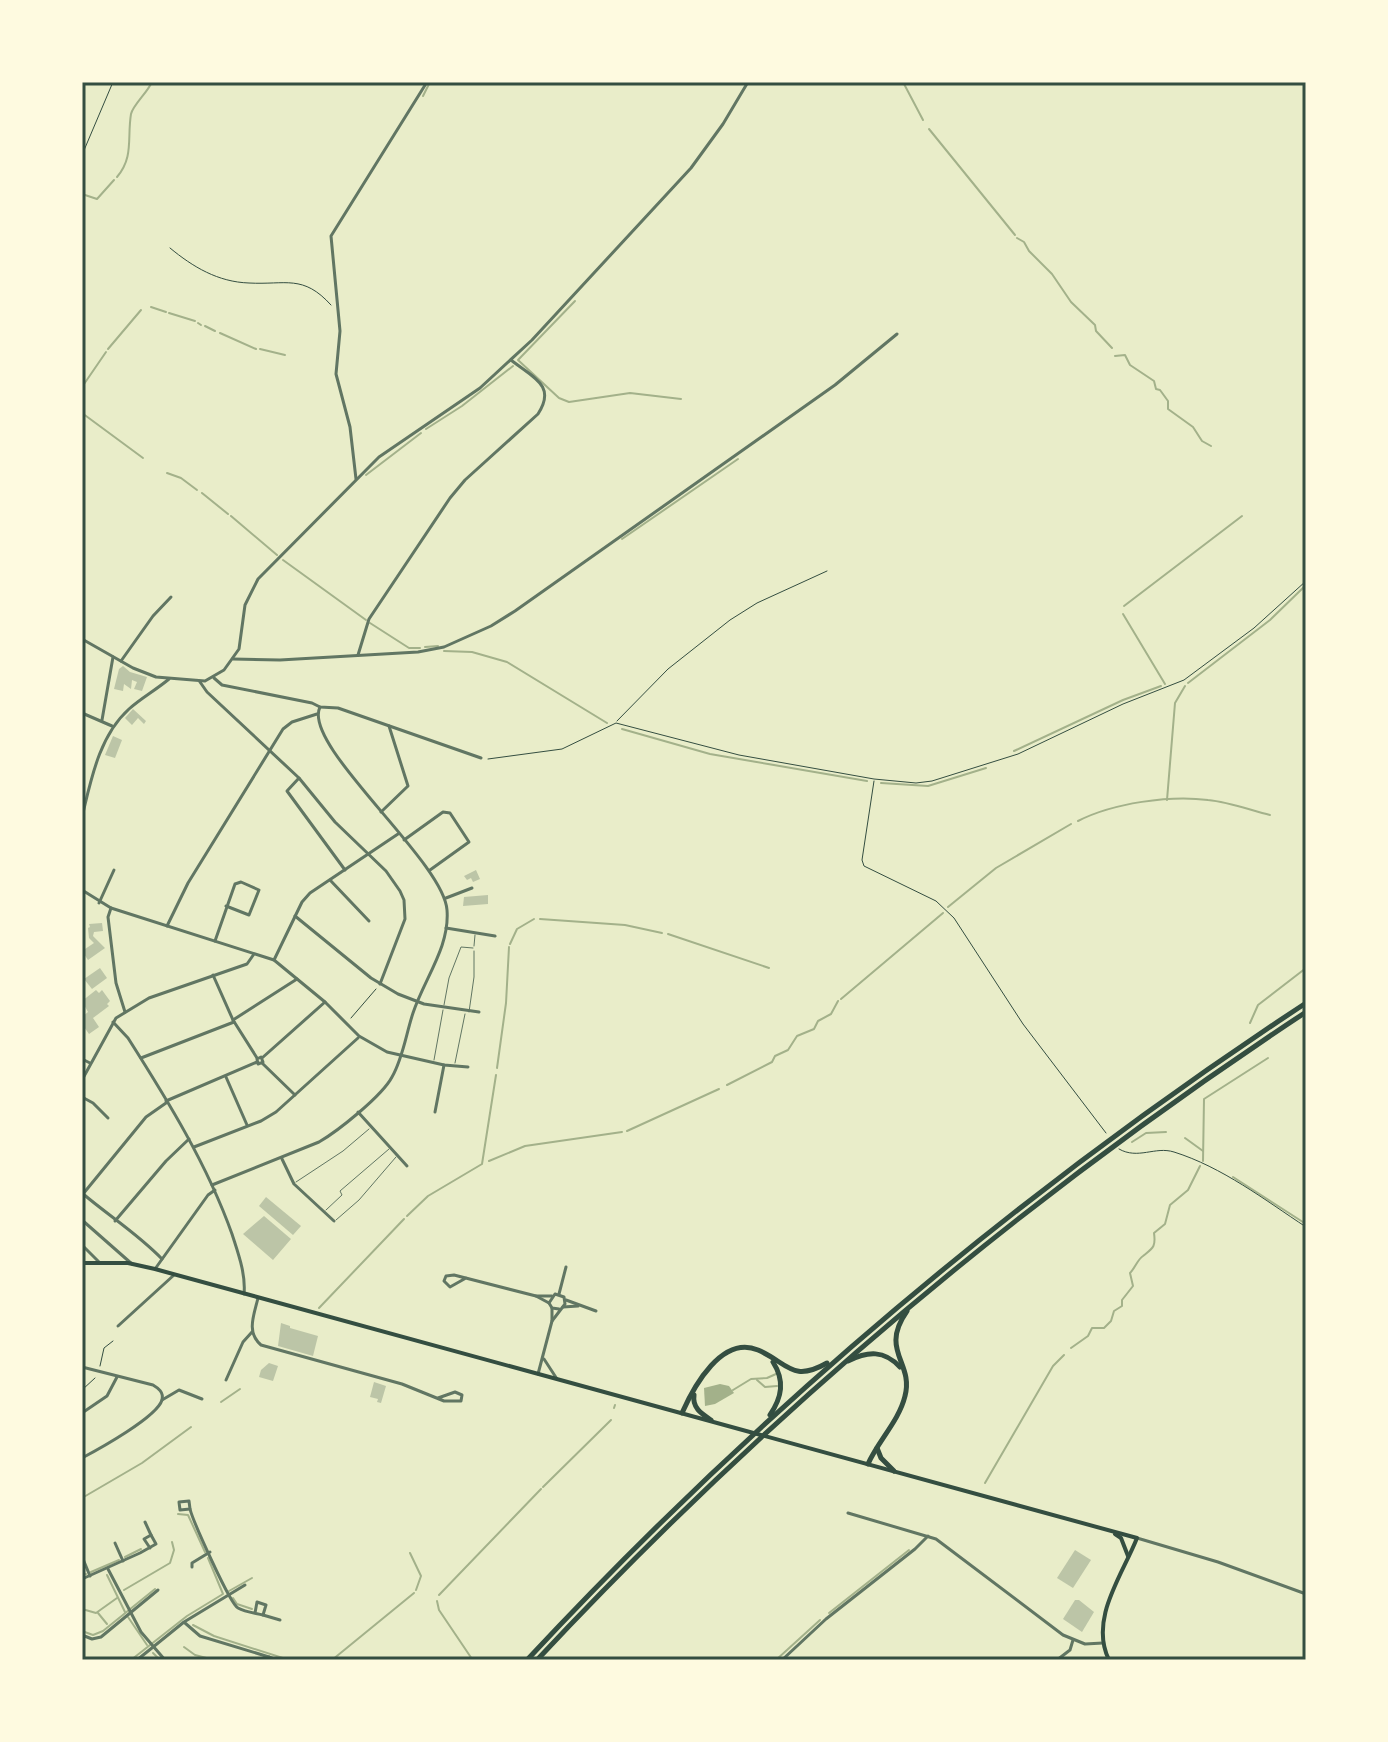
<svg xmlns="http://www.w3.org/2000/svg" width="1388" height="1742" viewBox="0 0 1388 1742" font-family="Karla,sans-serif">
	<rect width="100%" height="100%" fill="#e9edc9"/>
	<path fill="#a3b18a" d="M720,1384L729,1386L734,1393L715,1404L705,1406L704,1388Z"/>
	<g fill="none" stroke-linecap="round" stroke-linejoin="round">
		<g stroke="#a3b18a" stroke-width="2">
			<path d="M903,82L923,120"/>
			<path d="M423,96L430,82"/>
			<path d="M929,129L1015,235"/>
			<path d="M117,177C134,157 127,138 131,114C133,105 147,93 152,82"/>
			<path d="M82,194L97,199L114,180"/>
			<path d="M1017,238L1024,242L1029,251L1052,274L1071,302L1095,325L1096,331L1112,348"/>
			<path d="M575,301L518,360L559,398L569,402L630,393L681,399"/>
			<path d="M151,307L166,312"/>
			<path d="M169,313L195,321"/>
			<path d="M198,323L201,325"/>
			<path d="M205,326L215,331"/>
			<path d="M220,333L256,349"/>
			<path d="M108,349L141,310"/>
			<path d="M260,349L285,355"/>
			<path d="M1115,356L1125,355L1130,365L1154,381L1156,389L1160,390L1168,401V409L1193,427L1202,441L1211,446"/>
			<path d="M82,387L106,352"/>
			<path d="M82,413L143,458"/>
			<path d="M426,429L462,406L513,366"/>
			<path d="M167,473L181,478L197,490"/>
			<path d="M366,475L421,433"/>
			<path d="M202,493L228,514"/>
			<path d="M231,516L277,555"/>
			<path d="M622,539L738,459"/>
			<path d="M283,560L366,620"/>
			<path d="M1124,606L1242,516"/>
			<path d="M1123,614L1165,684"/>
			<path d="M370,623L409,648H420"/>
			<path d="M425,647L438,646"/>
			<path d="M444,651L472,652L507,662L607,723"/>
			<path d="M1188,683L1270,620L1306,585"/>
			<path d="M622,729L710,754L867,781"/>
			<path d="M1014,751L1123,700L1161,686"/>
			<path d="M881,783L928,786L986,768"/>
			<path d="M1167,800L1175,703L1185,686"/>
			<path d="M1078,821C1113,803 1170,795 1208,800C1229,802 1250,810 1270,815"/>
			<path d="M948,907L996,868L1071,824"/>
			<path d="M540,919L625,925L662,933"/>
			<path d="M668,934L769,968"/>
			<path d="M510,944L517,929L534,919"/>
			<path d="M841,999L943,913"/>
			<path d="M1250,1023L1258,1005L1306,968"/>
			<path d="M497,1068L506,1003L509,947"/>
			<path d="M727,1085L772,1062L775,1056L788,1050L797,1036L814,1029L818,1021L831,1014L838,1001"/>
			<path d="M627,1131L719,1089"/>
			<path d="M1185,1138L1203,1151"/>
			<path d="M1132,1142L1146,1133L1166,1132"/>
			<path d="M489,1161L525,1146L622,1132"/>
			<path d="M1203,1161L1204,1099L1268,1058"/>
			<path d="M1233,1177L1306,1224"/>
			<path d="M407,1216L428,1196L482,1164L496,1075"/>
			<path d="M319,1308L404,1219"/>
			<path d="M1071,1348L1088,1336L1092,1328H1104L1111,1321L1114,1311L1122,1306V1300L1133,1286L1130,1273C1136,1267 1137,1260 1143,1256C1153,1248 1156,1247 1154,1233L1165,1224L1170,1205L1188,1190L1200,1166"/>
			<path d="M757,1380L765,1387L777,1386"/>
			<path d="M733,1390L751,1379L767,1378L776,1374"/>
			<path d="M221,1402L240,1389"/>
			<path d="M614,1408L615,1405"/>
			<path d="M985,1483L1053,1366L1064,1355"/>
			<path d="M543,1487L611,1420"/>
			<path d="M82,1498L142,1463L191,1427"/>
			<path d="M178,1514L188,1515L205,1552"/>
			<path d="M410,1553L421,1576L416,1590"/>
			<path d="M125,1557L141,1549"/>
			<path d="M91,1572L119,1560"/>
			<path d="M107,1575L125,1612"/>
			<path d="M82,1576L86,1574"/>
			<path d="M124,1590L170,1563L174,1550L172,1542"/>
			<path d="M229,1591L252,1578"/>
			<path d="M439,1595L541,1489"/>
			<path d="M233,1598L237,1604L252,1609"/>
			<path d="M437,1601L439,1610L472,1659"/>
			<path d="M82,1603V1605"/>
			<path d="M82,1609L96,1613L117,1598"/>
			<path d="M98,1613L107,1624"/>
			<path d="M829,1613L909,1550"/>
			<path d="M128,1617L147,1645"/>
			<path d="M193,1625L214,1636L289,1660"/>
			<path d="M82,1631L93,1635L103,1631L155,1589"/>
			<path d="M184,1647L195,1655L214,1660"/>
			<path d="M153,1653L160,1660"/>
			<path d="M131,1660L187,1616L223,1594L208,1558"/>
			<path d="M332,1660L414,1593"/>
			<path d="M776,1660L820,1620"/>
		</g>
	</g>
	<g fill="#bcc5a7">
		<path d="M123,666L130,672L147,677L142,691L134,689L137,682L132,680L131,689L124,684L123,691L114,689L119,669Z"/>
		<path d="M133,709L146,721L144,724L138,718L132,725L125,718Z"/>
		<path d="M113,736L122,740L115,758L105,755Z"/>
		<path d="M476,870L480,879L473,882L471,878L467,880L464,876Z"/>
		<path d="M488,895V904L463,906L464,897Z"/>
		<path d="M102,923L103,931L94,932L93,936L105,948L88,960L82,951L94,943L89,938L88,928L90,927L89,924Z"/>
		<path d="M100,968L107,978L92,989L84,979Z"/>
		<path d="M96,990L99,993L102,990L110,1001L107,1004L109,1006L93,1018L99,1027L89,1034L82,1024V1017L88,1012L82,1001Z"/>
		<path d="M266,1197L301,1226L293,1235L259,1206Z"/>
		<path d="M264,1216L291,1239L273,1260L243,1234Z"/>
		<path d="M281,1323L290,1326V1328L318,1336L313,1356L278,1346Z"/>
		<path d="M269,1363L278,1366L273,1381L259,1377L261,1370Z"/>
		<path d="M374,1382L386,1386L381,1403L377,1402L378,1399L370,1397Z"/>
		<path d="M1075,1550L1091,1560L1073,1588L1057,1578Z"/>
		<path d="M1075,1600H1079L1094,1612L1082,1632L1063,1619Z"/>
	</g>
	<g fill="none" stroke-linecap="round" stroke-linejoin="round">
		<g stroke="#344e41" stroke-width="1">
			<path d="M82,155L113,82"/>
			<path d="M170,248C193,267 218,282 249,283C286,285 303,274 331,305"/>
			<path d="M617,721L668,669L730,620L757,603L827,571"/>
			<path d="M488,759L562,749L616,723L739,755L874,779L916,783L932,781L1018,754L1123,704L1184,680L1254,628L1306,581"/>
			<path d="M874,781L862,860L864,866L936,901L954,918L1023,1024L1106,1133"/>
			<path d="M351,1018L376,989"/>
			<path d="M1119,1149C1138,1160 1155,1146 1174,1152C1222,1167 1265,1200 1306,1227"/>
			<path d="M100,1366L104,1348L113,1341"/>
			<path d="M82,1390L95,1378"/>
		</g>
		<g stroke="#617663" stroke-width="1">
			<path d="M474,946L475,935"/>
			<path d="M444,1005L449,978L461,947L473,948"/>
			<path d="M469,1012L474,977V951"/>
			<path d="M434,1060L443,1010"/>
			<path d="M455,1063L465,1014"/>
			<path d="M296,1182L343,1151L369,1129"/>
			<path d="M326,1210L342,1195L340,1191L389,1149"/>
			<path d="M336,1220L359,1200L396,1157"/>
		</g>
		<g stroke="#617663" stroke-width="3">
			<path d="M356,479L350,427L336,374L340,331L331,236L427,82"/>
			<path d="M82,639L133,668L156,677L205,681L224,670L239,649L245,605L258,579L379,457L480,388L532,340L691,168L723,124L748,82"/>
			<path d="M358,655L369,619L450,498L465,480L538,414C557,385 532,377 511,360"/>
			<path d="M233,659L280,660L418,652L444,647L491,626L515,611L835,385L897,334"/>
			<path d="M121,661L153,616L171,597"/>
			<path d="M214,678L222,685L312,703L320,707L338,708L481,758"/>
			<path d="M200,682L207,692L299,778L335,822L386,871L400,891L404,900L405,919L380,984"/>
			<path d="M82,713L112,726"/>
			<path d="M102,720L113,657"/>
			<path d="M299,778L287,791L345,870"/>
			<path d="M381,812L408,786L389,726"/>
			<path d="M82,817C91,780 99,736 129,709C141,698 156,690 169,679"/>
			<path d="M404,840L443,812L450,813L469,842L430,870"/>
			<path d="M330,880L369,921"/>
			<path d="M82,890L111,908L274,960L325,1002L359,1036L387,1052L444,1065L468,1067"/>
			<path d="M446,898L472,888"/>
			<path d="M99,903L114,870"/>
			<path d="M111,908L108,917L116,983L125,1012"/>
			<path d="M295,916L371,978L398,994L424,1004L479,1012"/>
			<path d="M167,926L188,883L283,729L292,722L317,714"/>
			<path d="M446,928L495,936"/>
			<path d="M215,941L235,884L241,882L259,890L249,915L226,906"/>
			<path d="M274,960L302,902L310,893L398,834"/>
			<path d="M213,975L233,1020L257,1058"/>
			<path d="M233,1020L297,979"/>
			<path d="M113,1022L128,1038C168,1101 207,1164 232,1234C238,1253 246,1274 244,1294"/>
			<path d="M261,1057L263,1062L258,1064L257,1059Z"/>
			<path d="M141,1058L234,1022"/>
			<path d="M262,1058L325,1002"/>
			<path d="M82,1059L90,1063"/>
			<path d="M262,1063L295,1095"/>
			<path d="M226,1077L247,1125"/>
			<path d="M82,1080L116,1018L149,998L247,964L254,954"/>
			<path d="M82,1097L93,1103L108,1118"/>
			<path d="M166,1101L257,1062"/>
			<path d="M358,1112L407,1166"/>
			<path d="M435,1112L444,1065"/>
			<path d="M194,1147L261,1121L276,1112L358,1038"/>
			<path d="M282,1159L294,1184L334,1221"/>
			<path d="M212,1185L319,1142C338,1131 382,1096 392,1077C403,1058 406,1034 413,1013C424,979 450,947 447,910C444,861 301,745 320,707"/>
			<path d="M82,1193C109,1216 138,1234 162,1259"/>
			<path d="M83,1194L146,1117L166,1103"/>
			<path d="M82,1220L132,1264"/>
			<path d="M115,1221L166,1161L189,1139"/>
			<path d="M82,1245L99,1262"/>
			<path d="M155,1269L208,1195L215,1190"/>
			<path d="M466,1278L450,1287L444,1281L446,1276L454,1275L536,1296H552"/>
			<path d="M559,1294L566,1267"/>
			<path d="M536,1296L549,1303"/>
			<path d="M258,1298C254,1315 246,1332 261,1345L402,1384L444,1401H461L462,1395L455,1392L438,1398"/>
			<path d="M566,1300L596,1311"/>
			<path d="M563,1307L578,1306"/>
			<path d="M552,1321L565,1304L564,1297L555,1294L549,1303L552,1308L559,1309"/>
			<path d="M118,1326L174,1275"/>
			<path d="M544,1359L557,1379"/>
			<path d="M82,1367L153,1385C158,1388 164,1392 162,1400C157,1417 99,1449 82,1458"/>
			<path d="M538,1374L552,1321V1308"/>
			<path d="M226,1380L243,1342L252,1332"/>
			<path d="M162,1400L179,1390L202,1399"/>
			<path d="M82,1413L107,1396L117,1377"/>
			<path d="M189,1501L190,1509L180,1510L179,1502Z"/>
			<path d="M190,1509C193,1521 230,1604 238,1608C245,1612 255,1613 263,1615L266,1605L257,1602L255,1613"/>
			<path d="M848,1513L936,1539L1063,1635L1085,1644L1103,1643"/>
			<path d="M145,1522L151,1535"/>
			<path d="M115,1543L123,1561"/>
			<path d="M83,1559L90,1576"/>
			<path d="M192,1567V1563L210,1552"/>
			<path d="M108,1569L141,1632L165,1660"/>
			<path d="M82,1579L140,1553L156,1544L151,1535L144,1539L150,1548"/>
			<path d="M263,1615L280,1620"/>
			<path d="M185,1623L200,1636L269,1657"/>
			<path d="M82,1635L92,1639L101,1637L158,1590"/>
			<path d="M137,1660L184,1622L245,1585"/>
			<path d="M268,1660L269,1657L277,1660"/>
			<path d="M782,1660L826,1619L915,1549L928,1536"/>
			<path d="M1057,1660L1070,1650L1073,1640"/>
		</g>
		<path stroke="#617663" stroke-width="3" d="M1137,1538L1218,1562L1306,1594"/>
		<g stroke="#344e41" stroke-width="4">
			<path d="M82,1263H128L155,1269L1137,1538C1122,1576 1089,1619 1109,1660"/>
			<path d="M1115,1534L1121,1538L1128,1556"/>
		</g>
		<g stroke="#344e41" stroke-width="5">
			<path d="M848,1361C868,1351 884,1350 900,1367"/>
			<path d="M694,1395C692,1408 702,1414 711,1420"/>
			<path d="M682,1413C694,1386 722,1335 758,1350C788,1363 792,1383 827,1363"/>
			<path d="M770,1415C782,1397 785,1381 773,1362"/>
			<path d="M877,1448L881,1458L894,1471"/>
			<path d="M868,1464C878,1441 899,1421 905,1396C914,1362 879,1351 907,1311"/>
			<path d="M527,1660C760,1410 1020,1191 1306,1003"/>
			<path d="M537,1660C767,1414 1025,1197 1306,1012"/>
		</g>
	</g>
	<rect width="1388" height="1742" fill="none" stroke="#fefae0" stroke-width="168"/>
	<rect x="84" y="84" width="1220" height="1574" fill="none" stroke="#344e41" stroke-width="3"/>
</svg>
